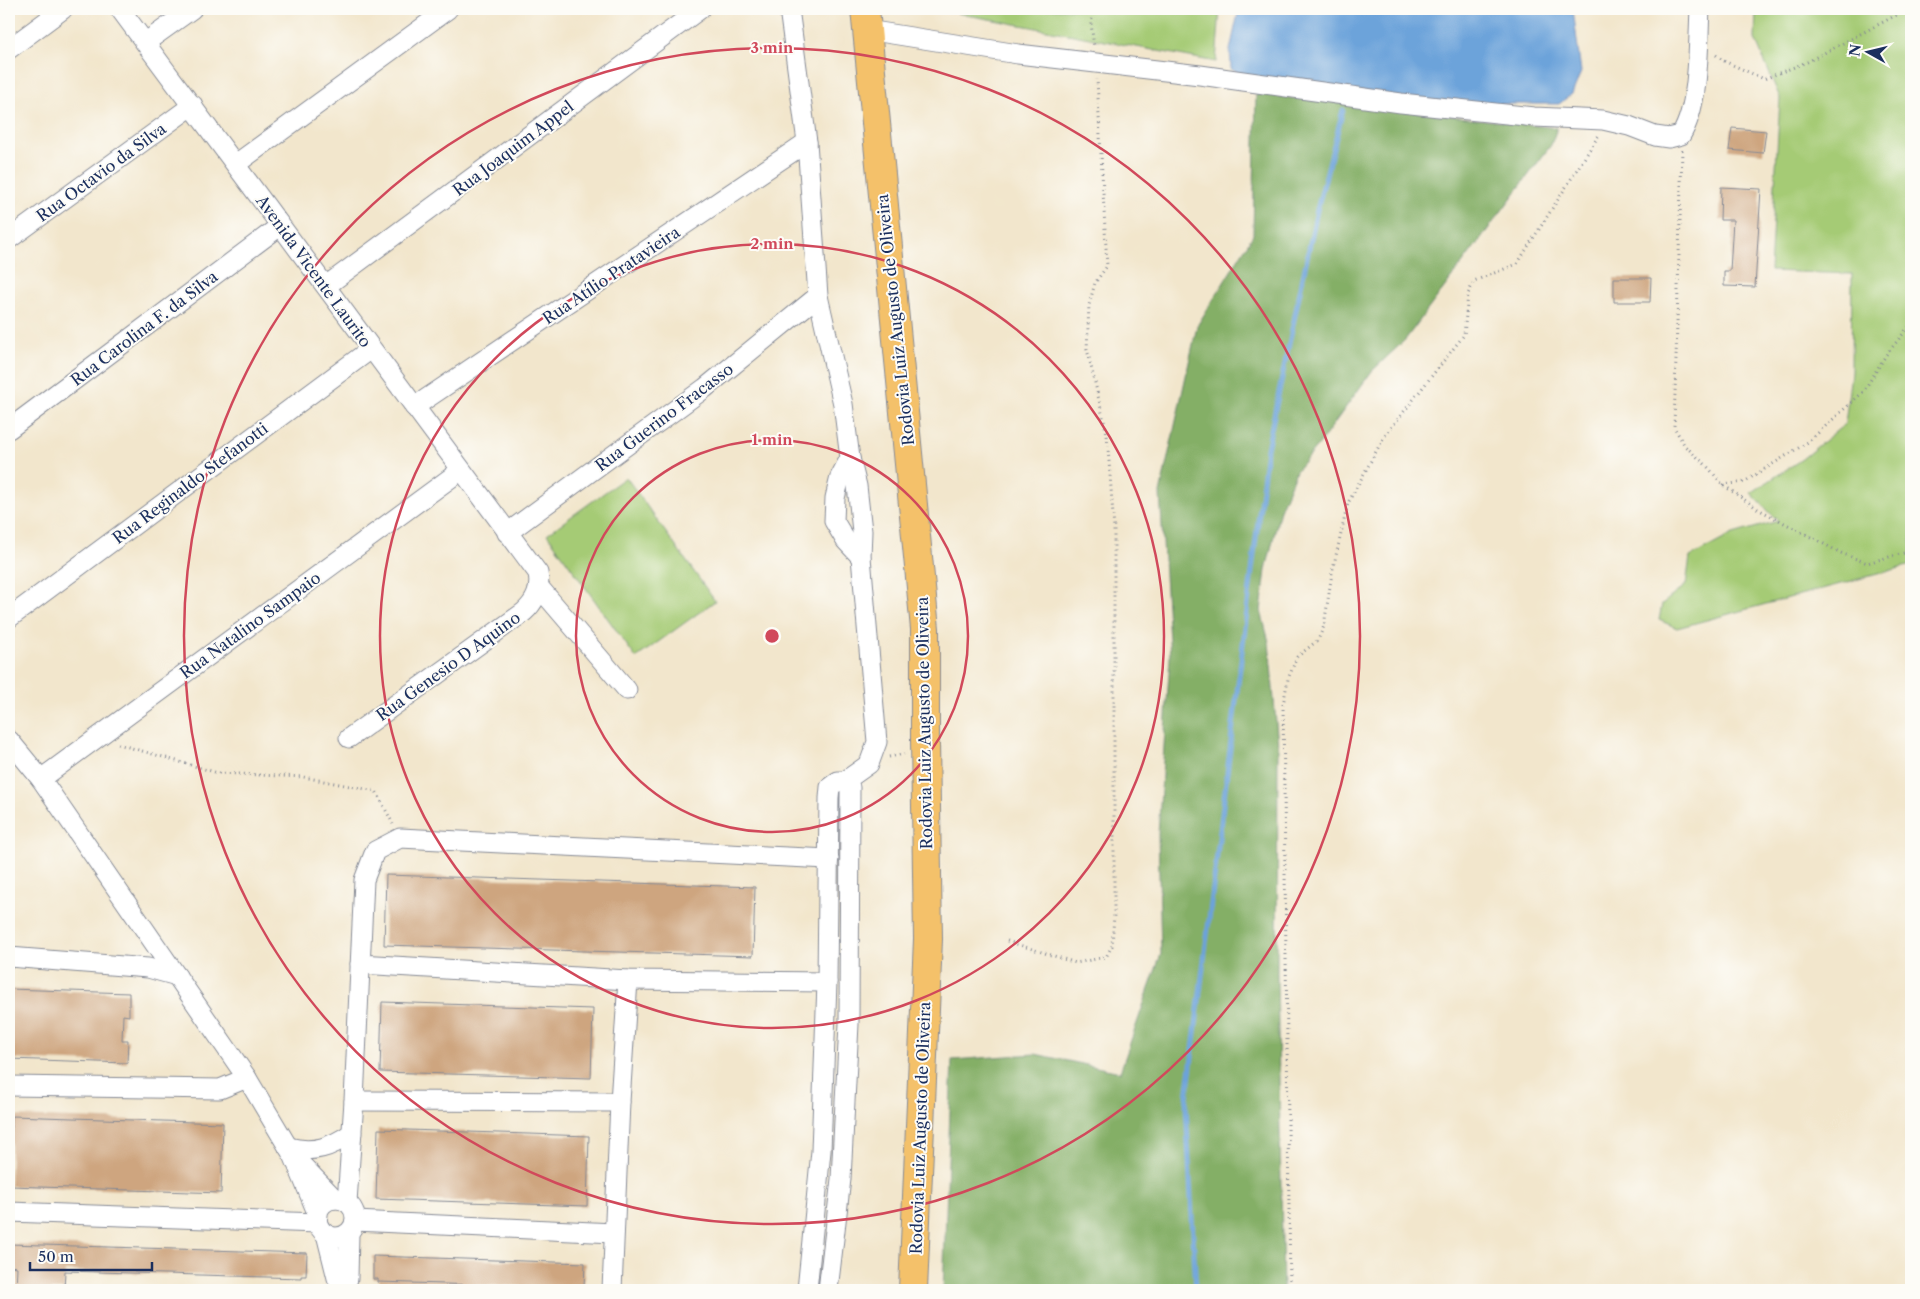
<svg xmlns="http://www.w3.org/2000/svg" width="1920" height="1299" viewBox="0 0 1920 1299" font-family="'Libre Caslon Text',serif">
	<rect width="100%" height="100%" fill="#fdfcf7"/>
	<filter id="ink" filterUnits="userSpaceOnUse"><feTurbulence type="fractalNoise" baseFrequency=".02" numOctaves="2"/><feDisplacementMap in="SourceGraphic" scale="10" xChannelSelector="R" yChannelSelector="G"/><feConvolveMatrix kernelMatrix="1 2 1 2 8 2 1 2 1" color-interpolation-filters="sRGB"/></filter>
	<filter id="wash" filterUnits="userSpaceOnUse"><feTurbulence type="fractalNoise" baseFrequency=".0096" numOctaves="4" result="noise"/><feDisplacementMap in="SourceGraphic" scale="20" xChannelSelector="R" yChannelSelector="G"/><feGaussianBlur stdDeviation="1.12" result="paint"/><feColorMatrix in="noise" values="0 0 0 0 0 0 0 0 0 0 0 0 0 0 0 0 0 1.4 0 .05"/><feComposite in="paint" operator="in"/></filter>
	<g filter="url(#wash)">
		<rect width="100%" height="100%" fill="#f2e6cc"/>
		<g fill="#a5cb75" stroke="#607d6a">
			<path d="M956,9H1220L1216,62L957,13Z"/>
			<path d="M1756,9H1911V565L1677,628L1659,620L1662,604L1686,585L1690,557L1733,534L1778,521L1751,493L1802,459L1845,424L1851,372L1852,274L1770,271L1780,98L1755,39Z"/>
			<path d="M626,477L715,601L636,658L547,534Z"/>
		</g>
		<path fill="#84af66" stroke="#506f62" d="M1256,94L1557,128L1551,145L1405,340L1372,371L1320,443L1296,471L1280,510L1266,570L1261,611L1269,642L1278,746L1277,975L1283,1290H943L952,1060L1035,1054L1120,1072L1161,954L1158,834L1170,657L1160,493L1197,326L1253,235Z"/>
		<path fill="#6ca3da" stroke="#44699c" d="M1239,9H1573L1581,72L1572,94L1559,104H1441L1253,81L1231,69L1230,50Z"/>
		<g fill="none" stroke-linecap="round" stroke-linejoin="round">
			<path stroke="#6ca3da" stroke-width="5" d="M1196,1290L1186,1106L1267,449L1317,210L1343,110"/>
		</g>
		<g id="blocks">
			<g fill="#cea57f">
				<path d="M1732,128L1766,131L1763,153L1729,150Z"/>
				<path d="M1721,187L1761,189L1755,287L1724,286V271H1730L1733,220H1720Z"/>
				<path d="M1614,278H1651L1650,302H1614Z"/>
				<path d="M386,875L755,887L753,956L384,945Z"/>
				<path d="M9,989L129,993V1016L123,1015L122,1040H128L127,1063L9,1059Z"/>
				<path d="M382,1002L593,1009L591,1078L380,1072Z"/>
				<path d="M12,1116L223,1123L221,1193L10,1186Z"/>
				<path d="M378,1129L589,1136L587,1206L376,1199Z"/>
				<path d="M9,1244L307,1253L306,1276H301V1278L65,1271L64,1290H16L17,1267L9,1266Z"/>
				<path d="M373,1256L585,1263L584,1286H578V1288L378,1282V1279H373Z"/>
			</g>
		</g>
	</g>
	<g filter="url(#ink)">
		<use href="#blocks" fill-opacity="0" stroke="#868a95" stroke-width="1"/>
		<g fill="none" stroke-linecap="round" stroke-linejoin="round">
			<defs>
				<g id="minor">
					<path d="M120,9L538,573C541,589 536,601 524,612L349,738"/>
					<path d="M789,9L807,142L818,296L843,404L850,458L857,486L862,531L861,557L877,742L869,764L845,781"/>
					<path d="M867,30L1018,54L1200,75L1401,103L1534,117L1603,120L1629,126L1655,136L1669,138L1681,135C1700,104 1698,45 1700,9"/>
					<path d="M146,42L192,9"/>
					<path d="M9,49L63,9"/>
					<path d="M236,164L448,9"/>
					<path d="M9,239L193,105"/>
					<path d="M326,286L700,9"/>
					<path d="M414,407L807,142"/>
					<path d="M9,429L280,226"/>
					<path d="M850,458L840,477L835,498L834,521L846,541L861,557"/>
					<path d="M507,533L705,388L818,296"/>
					<path d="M539,587L627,690"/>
					<path d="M9,618L371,349"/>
					<path d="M9,740L41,779L247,1078L294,1157L318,1215"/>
					<path d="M41,779L460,471"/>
					<path d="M9,957L148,968L177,976"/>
					<path d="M360,964L628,980L827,982"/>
					<path d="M9,1086L220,1089L247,1078"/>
					<path d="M354,1101L620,1102"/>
					<path d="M288,1147C314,1154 331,1147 352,1133"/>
					<path d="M302,1165L335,1199"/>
					<circle cx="336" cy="1218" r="19"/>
					<path d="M347,1202L354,1101L364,880L375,851L400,838L829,859"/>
					<path d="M9,1212L318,1223"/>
					<path d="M355,1221L614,1233"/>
					<path d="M326,1234L337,1278L342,1288"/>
					<path d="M342,1290L348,1279L349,1233"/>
					<path d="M612,1290L620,1102L628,980"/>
					<path d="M807,1290L821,1151L827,982L829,798L830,787L838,781H845L850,787L849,1024L841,1179L828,1290"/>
				</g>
				<path id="trunk" d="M865,9L925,629V740L928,939L913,1290"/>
			</defs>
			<use href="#minor" stroke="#868a95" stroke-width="21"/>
			<use href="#trunk" stroke="#868a95" stroke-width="30"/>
			<g stroke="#868a95" stroke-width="3" stroke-dasharray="1 4" stroke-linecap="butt">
				<path d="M1094,9L1091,23L1094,47"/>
				<path d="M1716,55L1724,61L1764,79L1807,62L1908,9"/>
				<path d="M1682,150L1674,427L1685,446L1706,465L1723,485L1758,509L1805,534L1841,553L1867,563L1911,551"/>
				<path d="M1723,485L1744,482L1808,442L1863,392L1886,355L1911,324"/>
				<path d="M118,744L218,773L303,777L376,791L393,824"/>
				<path d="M889,757L904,754"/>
				<path d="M1007,941L1076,963L1106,957L1112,946L1114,915V529L1107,434L1087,349L1089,305L1095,283L1107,266L1097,79"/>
				<path d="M1290,1290L1283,705L1288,679L1297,657L1318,640L1324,626L1332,573L1348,503L1384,437L1464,335L1468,294L1474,281L1517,264L1599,135"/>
			</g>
			<use href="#minor" stroke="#fff" stroke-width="19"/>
			<use href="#trunk" stroke="#f4c16a" stroke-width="28"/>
		</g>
	</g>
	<g fill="none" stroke="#d1495b" stroke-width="2.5">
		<circle cx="772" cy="636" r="196"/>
		<circle cx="772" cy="636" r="392"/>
		<circle cx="772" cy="636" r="588"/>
	</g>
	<g text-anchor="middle" stroke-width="4" stroke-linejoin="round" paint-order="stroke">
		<g font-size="16" fill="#1b2f5e" stroke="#fdfcf7">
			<text transform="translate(513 148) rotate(-37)" y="6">Rua Joaquim Appel</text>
			<text transform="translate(101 172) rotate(-36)" y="6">Rua Octavio da Silva</text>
			<text transform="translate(314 271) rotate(54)" y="6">Avenida Vicente Laurito</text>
			<text transform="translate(611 275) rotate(-34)" y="6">Rua Atílio Pratavieira</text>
			<text transform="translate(895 320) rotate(-96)" y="6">Rodovia Luiz Augusto de Oliveira</text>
			<text transform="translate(144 328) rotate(-37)" y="6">Rua Carolina F. da Silva</text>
			<text transform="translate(664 417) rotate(-37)" y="6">Rua Guerino Fracasso</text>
			<text transform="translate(190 483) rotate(-37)" y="6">Rua Reginaldo Stefanotti</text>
			<text transform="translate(250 625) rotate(-36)" y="6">Rua Natalino Sampaio</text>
			<text transform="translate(448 666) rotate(-36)" y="6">Rua Genesio D Aquino</text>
			<text transform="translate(924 723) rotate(-91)" y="6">Rodovia Luiz Augusto de Oliveira</text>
			<text transform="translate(920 1128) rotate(-88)" y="6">Rodovia Luiz Augusto de Oliveira</text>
		</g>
	</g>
	<circle cx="772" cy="636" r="8" fill="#d1495b" stroke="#fdfcf7" stroke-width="2.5"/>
	<g font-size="15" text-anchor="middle" font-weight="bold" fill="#d1495b" stroke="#fdfcf7" stroke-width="4" stroke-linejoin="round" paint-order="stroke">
		<text x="772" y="53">3 min</text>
		<text x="772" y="249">2 min</text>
		<text x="772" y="445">1 min</text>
	</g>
	<rect width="1920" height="1299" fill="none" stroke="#fdfcf7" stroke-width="30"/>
	<g transform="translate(1868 52) rotate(278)" stroke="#fdfcf7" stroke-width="4" paint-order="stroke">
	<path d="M0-4L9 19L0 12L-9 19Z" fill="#1b2f5e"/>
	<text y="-8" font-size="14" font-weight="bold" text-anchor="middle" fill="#1b2f5e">N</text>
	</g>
	<path d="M30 1262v8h122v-8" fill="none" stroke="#1b2f5e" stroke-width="2.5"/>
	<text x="38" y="1262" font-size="15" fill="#1b2f5e" stroke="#fdfcf7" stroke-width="4" paint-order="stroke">50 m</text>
</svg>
